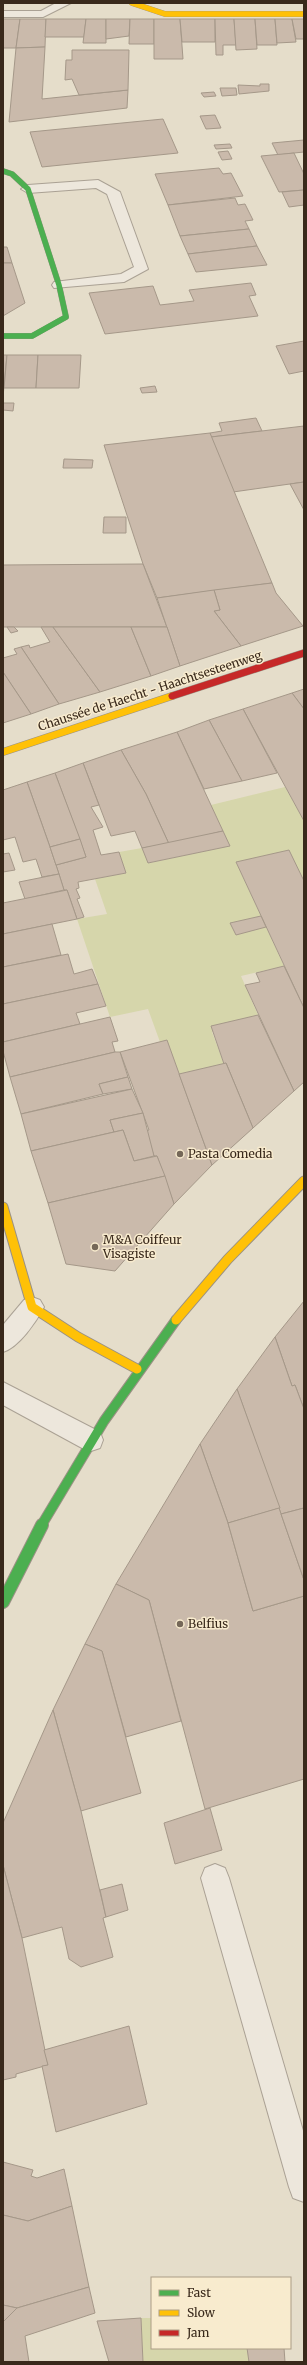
<svg xmlns="http://www.w3.org/2000/svg" width="307" height="2365" viewBox="0 0 307 2365" font-family="Merriweather,serif">
	<rect width="100%" height="100%" fill="#e5ddca"/>
	<g fill="#d6d6ab">
		<path d="M285,787L304,821V881L236,862L284,966L241,976L258,1015L212,1032L224,1064L179,1074L167,1041L160,1042L148,1009L110,1017L77,919L107,914L95,879L126,873L119,852L142,848L149,863L229,846L211,805Z"/>
		<path d="M141,2318H152V2348H247L249,2362H143Z"/>
	</g>
	<g fill="#cabaab" stroke="#a59889">
		<path d="M3,19H20L16,48H3Z"/>
		<path d="M20,19H46L45,47L16,48Z"/>
		<path d="M46,19H86L84,37H45Z"/>
		<path d="M86,19H106V43H83Z"/>
		<path d="M106,19H130L129,36L106,39Z"/>
		<path d="M130,19H154V44H129Z"/>
		<path d="M154,19H180L183,59H154Z"/>
		<path d="M180,19H215V42H182Z"/>
		<path d="M215,19H234L236,45H223V55H216Z"/>
		<path d="M234,19H255L257,49L236,50Z"/>
		<path d="M255,19H275L277,45H257Z"/>
		<path d="M275,19H292L296,42L277,43Z"/>
		<path d="M292,19H304V39H296Z"/>
		<path d="M45,47L42,99L128,90L127,108L9,122L16,48Z"/>
		<path d="M72,50H129L128,90L79,95L72,79L65,80L66,60H72Z"/>
		<path d="M260,84H269V91L239,94L238,85L260,86Z"/>
		<path d="M220,88H236L237,95L222,96Z"/>
		<path d="M214,92L216,96L204,97L201,93Z"/>
		<path d="M215,115L221,128L206,129L200,116Z"/>
		<path d="M163,119L178,153L42,167L30,132Z"/>
		<path d="M304,140V152L294,153L278,155L272,143Z"/>
		<path d="M230,144L232,148L216,149L214,145Z"/>
		<path d="M228,151L232,159L222,160L218,152Z"/>
		<path d="M294,153L304,174V190L279,192L261,156Z"/>
		<path d="M219,168L223,174L231,173L243,196L168,205L155,174Z"/>
		<path d="M304,190V205L289,207L282,192Z"/>
		<path d="M235,198L238,205L245,204L253,220L245,221L249,229L180,236L168,205Z"/>
		<path d="M249,229L257,246L188,254L180,236Z"/>
		<path d="M257,246L267,265L196,272L188,254Z"/>
		<path d="M3,247H7L12,263H3Z"/>
		<path d="M3,263H12L25,303L3,316Z"/>
		<path d="M251,283L256,295L249,296L258,316L105,334L89,293L153,286L160,305L194,301L189,290Z"/>
		<path d="M304,341V371L289,374L276,346Z"/>
		<path d="M3,355H7L3,397Z"/>
		<path d="M7,355H38L36,388H4Z"/>
		<path d="M38,355H81L79,388H36Z"/>
		<path d="M155,386L157,392L142,393L140,388Z"/>
		<path d="M3,403H14L13,411L3,410Z"/>
		<path d="M256,418L262,431L211,437L210,433L222,431L219,423Z"/>
		<path d="M304,426V482L233,492L211,437Z"/>
		<path d="M210,433L272,583L157,598L143,564L104,445Z"/>
		<path d="M64,459L93,460L92,468H63Z"/>
		<path d="M304,482V510L290,484Z"/>
		<path d="M104,517H126V533H103Z"/>
		<path d="M143,564L167,627H3V565Z"/>
		<path d="M272,583L276,593L303,626L241,646L214,611L220,610L214,590Z"/>
		<path d="M214,590L220,610L214,611L241,646L180,666L157,598Z"/>
		<path d="M7,627H14L18,631L11,633Z"/>
		<path d="M41,627H53L100,692L59,704L21,647L29,645L30,648L50,642Z"/>
		<path d="M53,627H131L151,676L100,692Z"/>
		<path d="M131,627H167L180,666L151,676Z"/>
		<path d="M21,647L59,704L31,714L3,672V658L17,654L14,649Z"/>
		<path d="M3,672L31,714L3,723Z"/>
		<path d="M304,689V709L292,693Z"/>
		<path d="M292,693L304,709V821L243,709Z"/>
		<path d="M243,709L277,773L242,781L209,720Z"/>
		<path d="M209,720L242,781L204,789L177,732Z"/>
		<path d="M177,732L223,831L169,844L146,794L121,750Z"/>
		<path d="M121,750L146,794L169,844L142,848L135,831L111,836L83,763Z"/>
		<path d="M83,763L99,805L91,807L103,827L93,830L101,855L119,852L126,873L78,882L79,888L76,889L80,898L77,899L84,917L77,919L67,890H64L56,865L86,857L55,773Z"/>
		<path d="M55,773L80,839L50,847L27,782Z"/>
		<path d="M27,782L50,847L59,874L42,877L36,859L23,862L15,837L3,840V790Z"/>
		<path d="M223,831L230,846L148,863L142,848Z"/>
		<path d="M80,839L86,857L56,865L50,847Z"/>
		<path d="M289,850L304,881V1008L236,862Z"/>
		<path d="M9,853L15,870L3,872V854Z"/>
		<path d="M59,874L64,890L25,899L19,882Z"/>
		<path d="M67,890L77,919L3,934V903Z"/>
		<path d="M261,916L266,927L236,935L230,923Z"/>
		<path d="M52,924L61,955L3,967V934Z"/>
		<path d="M68,954L74,974L92,969L98,984L3,1004V967Z"/>
		<path d="M284,966L304,1008V1082L294,1091L245,985L260,982L256,973Z"/>
		<path d="M98,984L106,1006L76,1013L80,1024L3,1042V1004Z"/>
		<path d="M258,1015L294,1091L253,1128L226,1063L224,1064L211,1026Z"/>
		<path d="M110,1017L118,1041L112,1042L115,1052L10,1077L3,1051V1042Z"/>
		<path d="M167,1040L212,1165L174,1204L157,1156H154L146,1131L149,1130L120,1052Z"/>
		<path d="M115,1052H120L128,1077L99,1084L103,1094L21,1114L10,1077Z"/>
		<path d="M226,1063L253,1128L212,1165L179,1074Z"/>
		<path d="M128,1077L132,1089L103,1094L99,1084Z"/>
		<path d="M132,1089L143,1113L110,1120L114,1132L31,1151L21,1114Z"/>
		<path d="M143,1113L154,1156L134,1161L123,1130L114,1132L110,1120Z"/>
		<path d="M123,1130L134,1161L157,1156L165,1176L48,1203L31,1151Z"/>
		<path d="M165,1176L174,1204L115,1271L66,1264L48,1203Z"/>
		<path d="M304,1301V1409L295,1385L292,1386L275,1337Z"/>
		<path d="M275,1337L292,1386L295,1385L304,1409V1508L281,1514L237,1389Z"/>
		<path d="M237,1389L280,1508L228,1523L200,1444Z"/>
		<path d="M200,1444L228,1523L253,1611L304,1596V1779L205,1809L149,1600L116,1584Z"/>
		<path d="M279,1508L304,1580V1596L253,1611L228,1523Z"/>
		<path d="M304,1508V1580L281,1514Z"/>
		<path d="M116,1584L149,1600L181,1721L126,1737L102,1651L85,1644Z"/>
		<path d="M85,1644L102,1651L141,1793L81,1811L53,1710Z"/>
		<path d="M53,1710L81,1811L106,1917L103,1918L113,1957L81,1967L69,1959L62,1927L22,1938L3,1865V1823Z"/>
		<path d="M210,1808L222,1850L175,1864L164,1823Z"/>
		<path d="M3,1865L22,1938L48,2065L16,2074V2077L3,2080Z"/>
		<path d="M122,1884L128,1910L106,1917L100,1890Z"/>
		<path d="M129,2026L147,2104L56,2132L42,2066L48,2065L44,2050Z"/>
		<path d="M3,2162L33,2170L31,2176L37,2178L64,2169L72,2206L28,2221L3,2215Z"/>
		<path d="M72,2206L89,2287L17,2308L3,2305V2215L28,2221Z"/>
		<path d="M89,2287L95,2313L25,2336L29,2362H3V2322L17,2308Z"/>
		<path d="M3,2305L17,2308L3,2322Z"/>
		<path d="M141,2318L143,2362H109L97,2321Z"/>
		<path d="M247,2348H284L285,2362H249Z"/>
	</g>
	<g fill="none" stroke-linecap="round" stroke-linejoin="round">
		<defs>
			<g id="lane">
				<path d="M98,180L120,192L148,269L124,282L54,288L52,285L54,282L121,274L134,267L107,194L96,188L28,193L21,189L28,185Z"/>
				<path d="M215,1864L225,1868L229,1878L304,2134V2202L293,2198L289,2187L201,1878L205,1868Z"/>
			</g>
			<g id="street">
				<path d="M56,3H71L43,17H3V11H41Z"/>
				<path d="M32,1297L40,1300L44,1307C36,1322 19,1347 3,1352V1325L24,1300Z"/>
				<path d="M3,1382L100,1432L103,1440L100,1448L91,1451L82,1448L3,1405Z"/>
			</g>
			<path id="fast-far2" d="M3,171L12,174L28,189L59,285L66,317L32,336H3"/>
			<path id="fast-far1" d="M41,1526L104,1421L176,1320"/>
			<path id="fast" d="M3,1602L42,1525"/>
			<path id="slow-far2" d="M132,3L165,14H304"/>
			<path id="slow-far1" d="M3,752L172,696"/>
			<g id="slow">
				<path d="M3,1207L32,1307L78,1337L137,1369"/>
				<path d="M176,1320L228,1259L304,1181"/>
			</g>
			<path id="jam" d="M172,696L304,653"/>
		</defs>
		<use href="#lane" stroke="#aaa194" stroke-width="2"/>
		<use href="#street" stroke="#aaa194" stroke-width="2"/>
		<use href="#fast-far2" stroke="#9a9184" stroke-width="6"/>
		<use href="#fast-far1" stroke="#9a9184" stroke-width="11"/>
		<use href="#fast" stroke="#9a9184" stroke-width="14"/>
		<use href="#slow-far2" stroke="#9a9184" stroke-width="6"/>
		<use href="#slow-far1" stroke="#9a9184" stroke-width="8"/>
		<use href="#slow" stroke="#9a9184" stroke-width="11"/>
		<use href="#jam" stroke="#9a9184" stroke-width="8"/>
		<use href="#lane" fill="#ede7dc" fill-rule="evenodd"/>
		<use href="#street" fill="#ede7dc" fill-rule="evenodd"/>
		<use href="#fast-far2" stroke="#4caf50" stroke-width="5.5"/>
		<use href="#fast-far1" stroke="#4caf50" stroke-width="9"/>
		<use href="#fast" stroke="#4caf50" stroke-width="12"/>
		<use href="#slow-far2" stroke="#ffc107" stroke-width="5.5"/>
		<use href="#slow-far1" stroke="#ffc107" stroke-width="7"/>
		<use href="#slow" stroke="#ffc107" stroke-width="9"/>
		<use href="#jam" stroke="#c62828" stroke-width="7"/>
	</g>
	<g fill="#756858" stroke="#f8ebce" stroke-width="1.5">
		<circle cx="180" cy="1154" r="4"/>
		<circle cx="95" cy="1247" r="4"/>
		<circle cx="180" cy="1624" r="4"/>
	</g>
	<g text-anchor="middle" stroke-width="3" stroke-linejoin="round" paint-order="stroke">
		<g font-size="12" fill="#39291b" stroke="#f8ebce">
			<text transform="translate(150 691) rotate(-18)" y="4">Chaussée de Haecht - Haachtsesteenweg</text>
		</g>
		<g font-size="12" fill="#39291b" stroke="#f8ebce" text-anchor="start">
			<text x="188" y="1158">Pasta Comedia</text>
			<text x="103" y="1244">M&amp;A Coiffeur<tspan x="103" dy="14">Visagiste</tspan></text>
			<text x="188" y="1628">Belfius</text>
		</g>
	</g>
	<rect width="307" height="2365" fill="none" stroke="#39291b" stroke-width="8"/>
	<rect x="151" y="2277" width="140" height="72" fill="#f8ebce" stroke="#ac9d86"/>
	<rect x="159" y="2290" width="20" height="6" fill="#4caf50" stroke="#ac9d86"/>
	<text x="187" y="2297" font-size="12" fill="#39291b">Fast</text>
	<rect x="159" y="2310" width="20" height="6" fill="#ffc107" stroke="#ac9d86"/>
	<text x="187" y="2317" font-size="12" fill="#39291b">Slow</text>
	<rect x="159" y="2330" width="20" height="6" fill="#c62828" stroke="#ac9d86"/>
	<text x="187" y="2337" font-size="12" fill="#39291b">Jam</text>
</svg>
